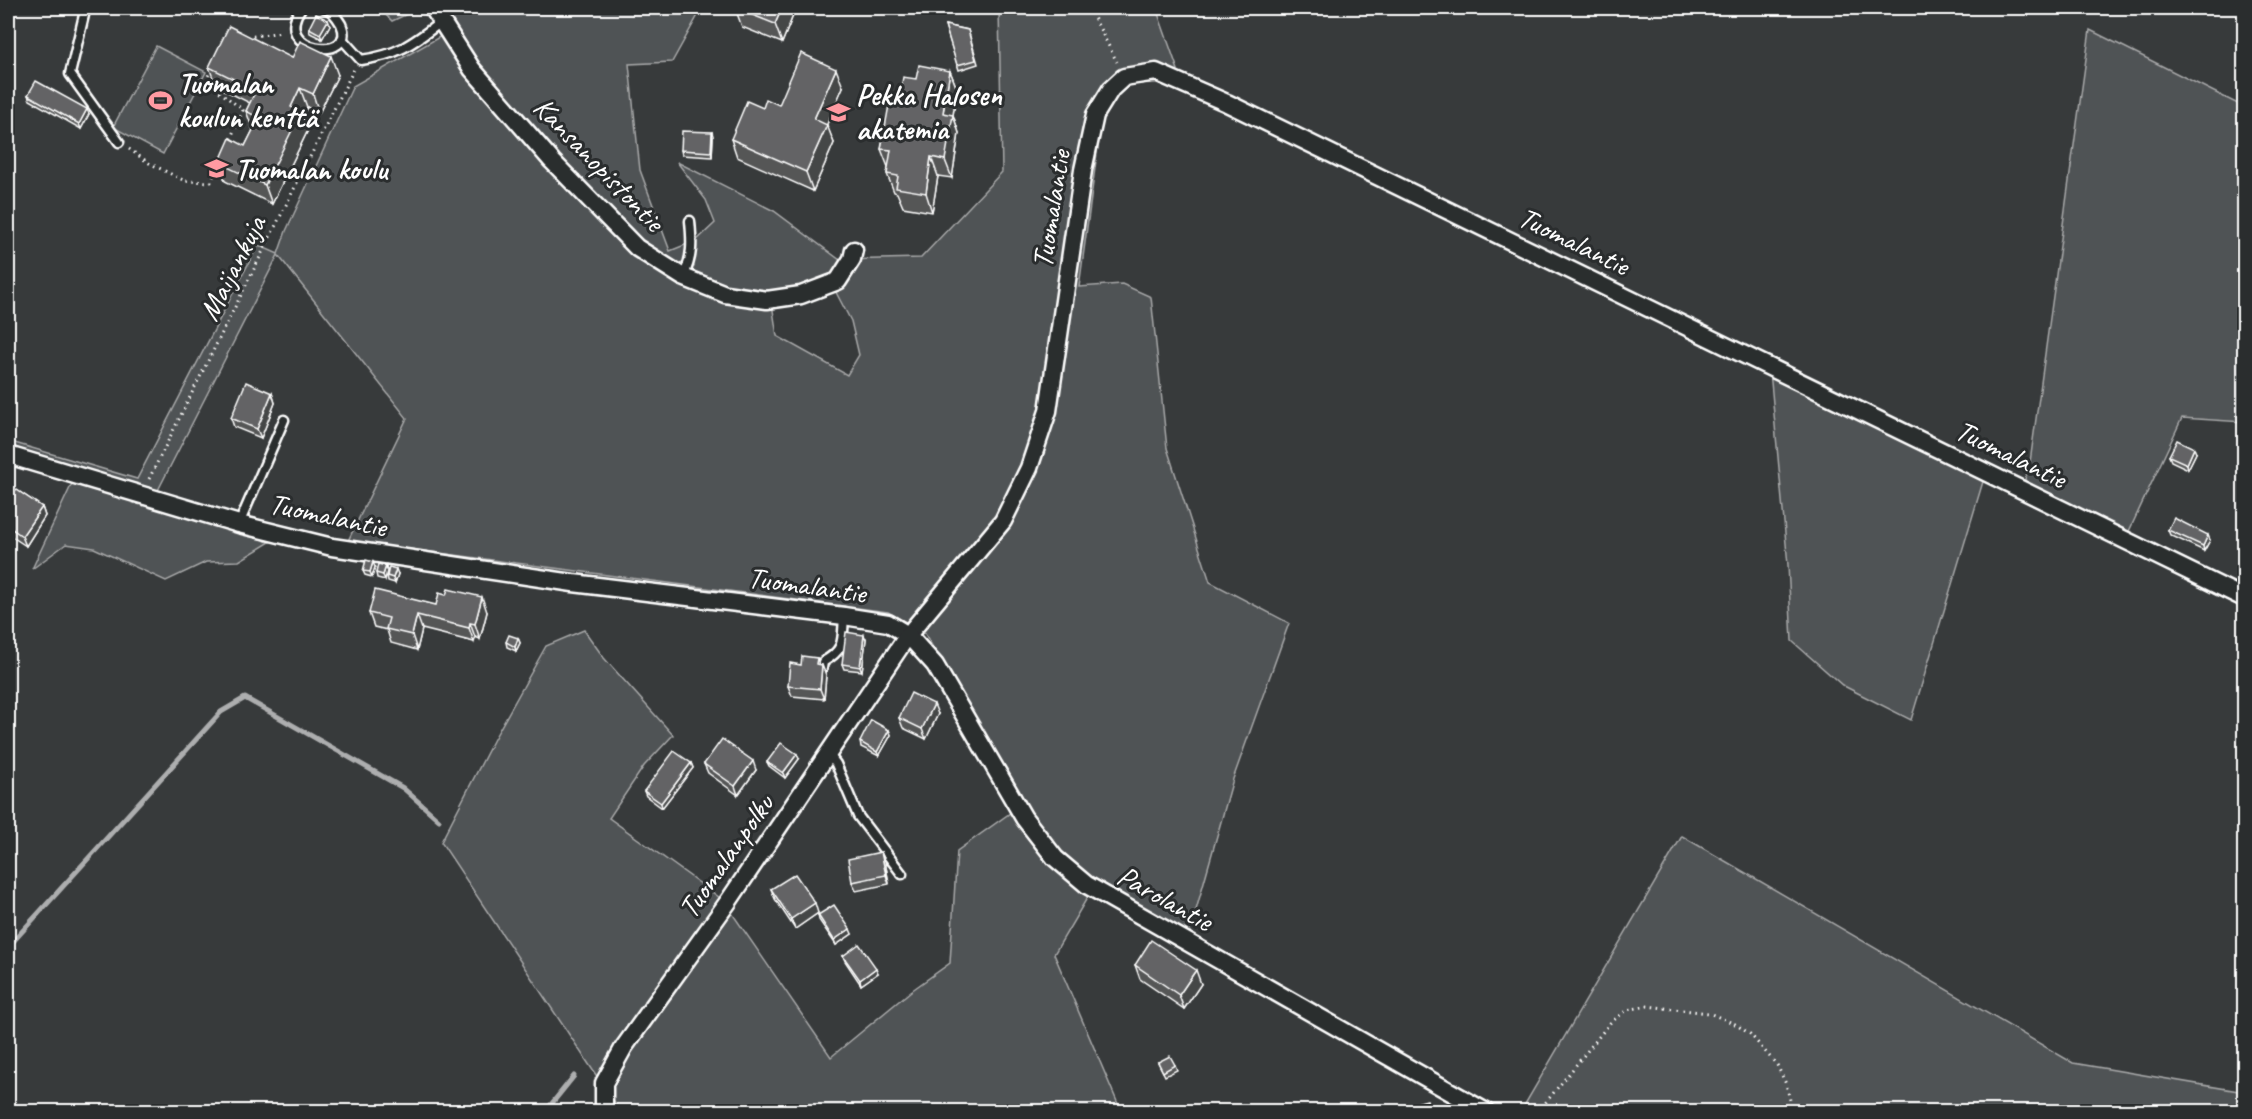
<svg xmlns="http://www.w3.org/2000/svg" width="2252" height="1119" viewBox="0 0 2252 1119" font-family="Caveat,sans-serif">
	<rect width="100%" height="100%" fill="#373a3b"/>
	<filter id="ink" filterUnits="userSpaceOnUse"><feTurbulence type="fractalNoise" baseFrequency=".0167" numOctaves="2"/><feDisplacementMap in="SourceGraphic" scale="12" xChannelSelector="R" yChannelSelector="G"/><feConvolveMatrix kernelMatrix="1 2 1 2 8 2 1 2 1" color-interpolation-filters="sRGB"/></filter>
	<g filter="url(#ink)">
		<g fill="#505354" stroke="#a8a9aa" stroke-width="1.5" fill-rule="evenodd">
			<path d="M379,8H420L392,21Z"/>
			<path d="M427,8H702L672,62L629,64L640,170L670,251L697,240L715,223L706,200L677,162L774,211L840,260L921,258L1002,172L999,8H1156L1178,70L1155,83L1132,84L1114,97L1102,116L1079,287L1122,284L1151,297L1167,448L1210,582L1289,623L1233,779L1189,935L1097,881L1054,954L1121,1111L621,1112L614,1101V1111H600L612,1099L441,842L494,739L546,646L584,630L604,658L673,735L644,766L609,818L723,900L831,1057L911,991L950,963L957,851L1024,803L924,632L888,612L348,541L407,418L278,255L151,504L270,542L239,561L206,562L166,581L94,548L66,544L32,569L76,475L8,455V441L137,479L258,245L278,254L286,231L353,86L443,35ZM829,279L851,321L859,355L847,375L777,336L770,291L809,287Z"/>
			<path d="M2090,30L2244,107V422L2182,418L2123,544L2021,493L2030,462Z"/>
			<path d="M156,46L206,72L163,154L113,127Z"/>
			<path d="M1770,371L1985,475L1911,720L1842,685L1792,641L1788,565Z"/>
			<path d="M1682,836L2073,1063L2244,1092V1111H1521Z"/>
		</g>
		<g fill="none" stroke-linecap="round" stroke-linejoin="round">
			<g stroke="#adaeaf" stroke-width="5">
				<path d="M8,947L221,712L245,698L403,788L439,820"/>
				<path d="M545,1112L574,1076"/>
			</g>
			<defs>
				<g id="service">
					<path d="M82,8L84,15L70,74L119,142"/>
					<path d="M301,8C270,53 359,63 341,24C337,17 332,10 325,8"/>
					<path d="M342,39L361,60C398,55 412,44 441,22"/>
					<path d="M683,277C693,257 692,242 690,221"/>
					<path d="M239,524L284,420"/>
					<path d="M822,668L823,662C846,649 842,640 844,616"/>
					<path d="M828,753L836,764L858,816L902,874"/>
				</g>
				<g id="minor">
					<path d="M433,8L472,69L552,161L637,248L683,277L725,294L767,300L801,295L838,281L852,259L854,250"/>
					<path d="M8,455L239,524L332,547L573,583L844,616L888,623L908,635L1003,521L1029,468L1048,411L1083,170L1095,115L1111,89L1124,77L1156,72L1227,103L2244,598"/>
					<path d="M604,1112V1083L624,1047L728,902L908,635L935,665L1024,818L1055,858L1087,885L1486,1112"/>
				</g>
			</defs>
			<use href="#service" stroke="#fff" stroke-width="13"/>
			<use href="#minor" stroke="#fff" stroke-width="21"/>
			<g stroke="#fff" stroke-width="3" stroke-dasharray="1.5 4.5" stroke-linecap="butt">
				<path d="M1089,8L1117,62"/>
				<path d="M247,37L282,32"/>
				<path d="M211,69L206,81L243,110L229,142"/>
				<path d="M129,149L149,163L185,181L211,182L220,162"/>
				<path d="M149,479L354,69"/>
				<path d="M1538,1112L1610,1023L1627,1010L1647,1006L1709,1013L1735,1024L1750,1034L1777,1065L1786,1084L1793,1112"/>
			</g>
			<use href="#service" stroke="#2a2d2e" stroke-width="8"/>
			<use href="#minor" stroke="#2a2d2e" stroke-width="16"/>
		</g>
		<g fill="#555657" stroke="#fff" stroke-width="1.5">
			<path d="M735,8H796L782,43L742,27Z"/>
			<path d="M810,8H822L820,12Z"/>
			<path d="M920,8H941L938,15Z"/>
			<path d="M330,25L322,39L310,33L309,28Z"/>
			<path d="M945,25L968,30L978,64L959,70Z"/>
			<path d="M292,58L338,75L319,113L307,107L302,116L308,130L272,204L225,181L219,163L245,146L253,130L246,111L250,103L216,86L209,67Z"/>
			<path d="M950,71L957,89L953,115L959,133L952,178L938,176L932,212L903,207L897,193L894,192L887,174L888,167L881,149L898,106L916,79Z"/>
			<path d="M843,87L826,124L834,143L813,191L737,157L731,139L763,108L779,105Z"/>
			<path d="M28,95L89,114L81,129L30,100Z"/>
			<path d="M712,132L713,137L712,157L682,155L681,150Z"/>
			<path d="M272,393L275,403L261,438L234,427L231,418Z"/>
			<path d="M2196,453L2188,469L2171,461L2169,456Z"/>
			<path d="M8,484L42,507L45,516L26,546L8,534Z"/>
			<path d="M2168,530L2210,540L2204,551L2170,535Z"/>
			<path d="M386,566L387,571L385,580L377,578L376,573Z"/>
			<path d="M375,567L372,577L365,575L363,571Z"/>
			<path d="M398,574L395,583L388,581L387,576Z"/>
			<path d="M487,612L480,639L475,637L474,642L422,629L417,650L391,643L387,630L374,627L369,613Z"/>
			<path d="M518,638L520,643L516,651L507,647L506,642Z"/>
			<path d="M866,639L862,671L844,669L842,664Z"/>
			<path d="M817,658L819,665L826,675L824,699L792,696L788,686L801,665Z"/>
			<path d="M938,714L926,739L903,728L899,718Z"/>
			<path d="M889,730L891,735L879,756L861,747L860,742Z"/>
			<path d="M799,759L785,778L769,766L767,762Z"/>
			<path d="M691,763L693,768L662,808L646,796L644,791Z"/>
			<path d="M704,764L756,770L738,795L708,773Z"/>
			<path d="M881,852L885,861L889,884L856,891L852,882Z"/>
			<path d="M771,889L818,913L795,929L775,899Z"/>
			<path d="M818,915L852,934L836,945L819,920Z"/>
			<path d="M843,956L878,973L861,985L845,961Z"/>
			<path d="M1135,965L1201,984L1184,1009L1140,979Z"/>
			<path d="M1158,1062L1175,1065L1177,1070L1165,1076Z"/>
		</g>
		<g fill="#454647" stroke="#fff" stroke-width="1.5">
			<path d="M782,8H796L782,43L775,24Z"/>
			<path d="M935,8H941L938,15Z"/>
			<path d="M328,20L330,25L322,39L320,34Z"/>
			<path d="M331,56L338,75L319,113L313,94Z"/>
			<path d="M836,69L843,87L821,138L814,119Z"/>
			<path d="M950,71L957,89L953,115L959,133L952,178L945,160L943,113Z"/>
			<path d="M300,88L307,107L302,116L308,130L272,204L265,185L291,107Z"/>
			<path d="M87,109L89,114L81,129L79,124Z"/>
			<path d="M827,125L834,143L813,191L806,172Z"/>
			<path d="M712,132L713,137L712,157L711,152Z"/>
			<path d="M931,157L938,176L932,212L926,193Z"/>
			<path d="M272,393L275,403L261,438L257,429Z"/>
			<path d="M2194,448L2196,453L2188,469L2187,464Z"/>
			<path d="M42,507L45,516L26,546L22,536Z"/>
			<path d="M2208,535L2210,540L2204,551L2203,546Z"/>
			<path d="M373,562L375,567L372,577L370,572Z"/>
			<path d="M386,566L387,571L385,580L383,575Z"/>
			<path d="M396,569L398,574L395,583L393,578Z"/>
			<path d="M482,597L487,612L480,639L475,624Z"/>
			<path d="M417,615L422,629L417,650L412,635Z"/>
			<path d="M470,623L475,637L474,642L469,628Z"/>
			<path d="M864,635L866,639L862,671L860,667Z"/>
			<path d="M518,638L520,643L516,651L515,647Z"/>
			<path d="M822,665L826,675L824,699L820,689Z"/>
			<path d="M934,704L938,714L926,739L922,729Z"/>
			<path d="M889,730L891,735L879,756L877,752Z"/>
			<path d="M797,754L799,759L785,778L783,773Z"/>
			<path d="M753,761L756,770L738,795L735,786Z"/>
			<path d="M691,763L693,768L662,808L661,803Z"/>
			<path d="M881,852L885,861L889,884L886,875Z"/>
			<path d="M815,903L818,913L795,929L791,919Z"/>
			<path d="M850,929L852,934L836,945L834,940Z"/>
			<path d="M876,968L878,973L861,985L860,980Z"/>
			<path d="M1196,970L1201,984L1184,1009L1179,995Z"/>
		</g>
		<g fill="#636465" stroke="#fff" stroke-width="1.5">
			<path d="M735,8H782L775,24Z"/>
			<path d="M316,14L328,20L320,34L309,28Z"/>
			<path d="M945,25L968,30L976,60L957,65Z"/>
			<path d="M229,26L292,58L300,41L331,56L313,94L300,88L291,107L301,112L265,185L219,163L230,138L245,146L259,118L246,111L256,90L209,67Z"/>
			<path d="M801,53L836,69L814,119L827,125L806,172L731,139L747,101L763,108L766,99L779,105Z"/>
			<path d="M919,65L950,71L943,113L953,115L945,160L931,157L926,193L896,188L898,176L887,174L891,150L881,149L889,105L898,106L903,77L916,79Z"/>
			<path d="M36,81L87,109L79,124L28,95Z"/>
			<path d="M682,131L712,132L711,152L681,150Z"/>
			<path d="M246,382L272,393L257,429L231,418Z"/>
			<path d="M2177,440L2194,448L2187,464L2169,456Z"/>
			<path d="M8,484L42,507L22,536L8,526Z"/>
			<path d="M2174,518L2208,535L2203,546L2168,530Z"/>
			<path d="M366,560L373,562L370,572L363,571Z"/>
			<path d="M378,564L386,566L383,575L376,573Z"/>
			<path d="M389,567L396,569L393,578L387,576Z"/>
			<path d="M448,589L482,597L475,624L470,623L469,628L417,615L412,635L386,629L389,618L369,613L375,590L436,605L439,593L446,595Z"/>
			<path d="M846,632L864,635L860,667L842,664Z"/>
			<path d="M509,635L518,638L515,647L506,642Z"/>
			<path d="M802,656L817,658L816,664L822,665L820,689L788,686L790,663L801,665Z"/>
			<path d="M911,693L934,704L922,729L899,718Z"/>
			<path d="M871,720L889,730L877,752L860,742Z"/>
			<path d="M722,739L753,761L735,786L704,764Z"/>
			<path d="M781,743L797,754L783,773L767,762Z"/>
			<path d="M674,751L691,763L661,803L644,791Z"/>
			<path d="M881,852L886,875L852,882L848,859Z"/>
			<path d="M795,874L815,903L791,919L771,889Z"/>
			<path d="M834,905L850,929L834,940L818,915Z"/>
			<path d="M1151,940L1196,970L1179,995L1135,965Z"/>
			<path d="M859,944L876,968L860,980L843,956Z"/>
			<path d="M1170,1056L1175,1065L1163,1072L1158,1062Z"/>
			<path d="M1427,1100L1430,1112H1396L1395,1109Z"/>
		</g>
	</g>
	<defs>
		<symbol id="stadium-bare" viewBox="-9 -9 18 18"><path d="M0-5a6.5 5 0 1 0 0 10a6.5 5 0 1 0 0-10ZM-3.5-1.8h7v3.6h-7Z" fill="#ff9aa2" stroke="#2a2d2e" stroke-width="2.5" paint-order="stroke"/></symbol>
		<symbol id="school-bare" viewBox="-9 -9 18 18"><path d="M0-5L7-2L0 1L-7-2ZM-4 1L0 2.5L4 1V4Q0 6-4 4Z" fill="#ff9aa2" stroke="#2a2d2e" stroke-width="2.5" paint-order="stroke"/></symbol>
	</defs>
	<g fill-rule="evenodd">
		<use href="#stadium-bare" x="144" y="84" width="33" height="33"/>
		<use href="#school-bare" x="822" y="96" width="33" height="33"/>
		<use href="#school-bare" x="200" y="152" width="33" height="33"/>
	</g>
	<g text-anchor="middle" stroke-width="6" stroke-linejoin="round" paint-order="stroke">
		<g font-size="30" font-weight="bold" fill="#fff" stroke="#2a2d2e" text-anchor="start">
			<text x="178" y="93">Tuomalan<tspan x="178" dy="34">koulun kenttä</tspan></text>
			<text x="856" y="105">Pekka Halosen<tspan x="856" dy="34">akatemia</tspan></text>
			<text x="235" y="179">Tuomalan koulu</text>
		</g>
		<g font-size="30" fill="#fff" stroke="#2a2d2e">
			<text transform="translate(599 164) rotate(46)" y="10">Kansanopistontie</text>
			<text transform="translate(1051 209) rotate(-81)" y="10">Tuomalantie</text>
			<text transform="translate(1574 241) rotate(26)" y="10">Tuomalantie</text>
			<text transform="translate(232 268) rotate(-63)" y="10">Maijankuja</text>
			<text transform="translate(2011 454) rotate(26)" y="10">Tuomalantie</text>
			<text transform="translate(328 515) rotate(12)" y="10">Tuomalantie</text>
			<text transform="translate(807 585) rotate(8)" y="10">Tuomalantie</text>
			<text transform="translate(726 856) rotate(-55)" y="10">Tuomalanpolku</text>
			<text transform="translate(1165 898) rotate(29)" y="10">Parolantie</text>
		</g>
	</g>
	<rect width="2252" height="1119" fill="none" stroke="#2a2d2e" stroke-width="30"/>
	<rect x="15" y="15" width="2222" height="1089" fill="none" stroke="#fff" stroke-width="2" filter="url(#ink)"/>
</svg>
